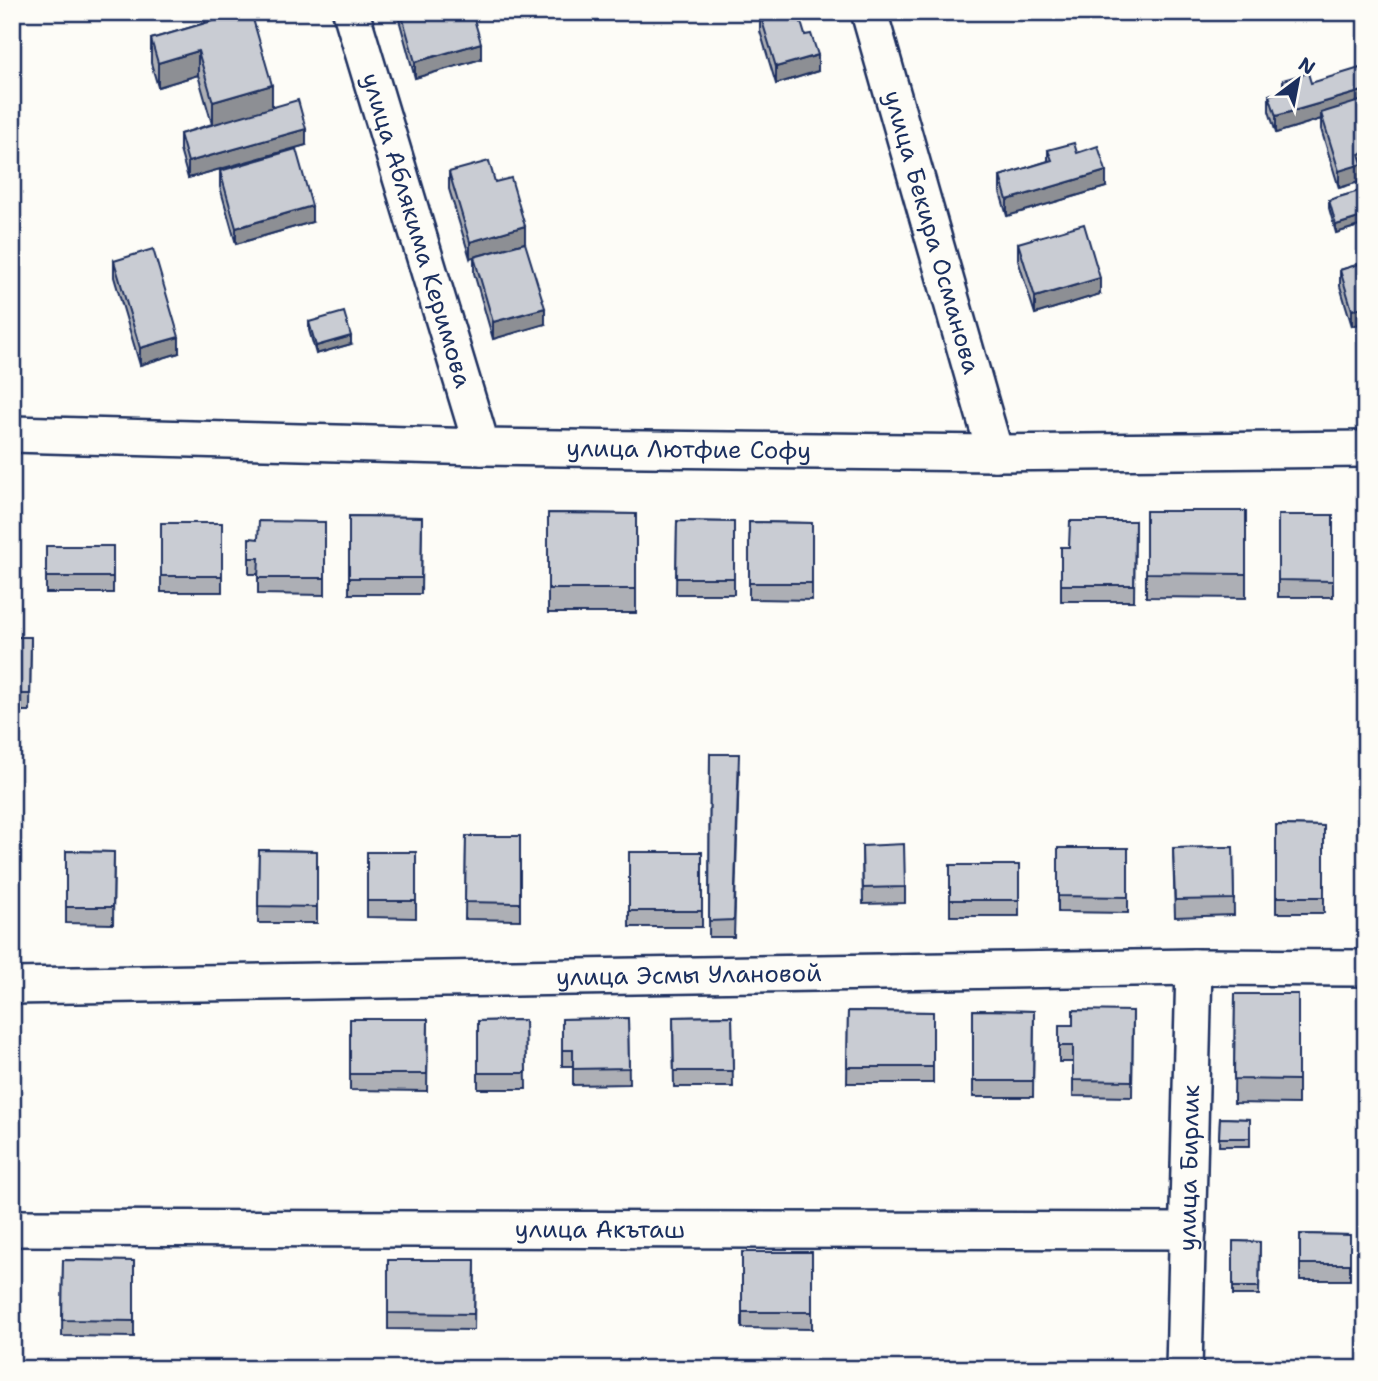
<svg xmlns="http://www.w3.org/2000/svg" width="1378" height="1381" viewBox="0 0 1378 1381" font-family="'Shantell Sans',sans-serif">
	<rect width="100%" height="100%" fill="#fdfcf7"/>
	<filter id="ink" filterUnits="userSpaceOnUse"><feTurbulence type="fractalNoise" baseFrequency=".0143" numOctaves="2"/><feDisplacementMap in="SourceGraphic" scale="14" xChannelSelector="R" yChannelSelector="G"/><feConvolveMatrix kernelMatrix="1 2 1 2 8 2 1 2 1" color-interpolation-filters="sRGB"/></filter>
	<g filter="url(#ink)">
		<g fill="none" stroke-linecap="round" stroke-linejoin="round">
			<defs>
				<g id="minor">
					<path id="s1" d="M351,12L482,447"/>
					<path id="s2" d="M869,12L995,453"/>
					<path id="s3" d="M12,434L482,447L995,453L1366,449"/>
					<path id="s4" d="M12,986L1194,967L1366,968"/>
					<path id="s5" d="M12,1228L1188,1231"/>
					<path id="s6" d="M1184,1369L1194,967"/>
				</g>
			</defs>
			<use href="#minor" stroke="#1b2f5e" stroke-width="40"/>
			<use href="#minor" stroke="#fdfcf7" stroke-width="35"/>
		</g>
		<g fill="#adafb5" stroke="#1b2f5e" stroke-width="2">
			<path d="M199,12H251L272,107L306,145L188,178L180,150V134L212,124L198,75L158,87L151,63V39L202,24Z"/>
			<path d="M397,12H472L481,59L415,78Z"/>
			<path d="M760,14L805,35L818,71L776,84L760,31Z"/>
			<path d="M1366,76V168L1362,169V181L1339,188L1321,129V119L1276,133L1269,111V95L1283,91V80L1311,83Z"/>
			<path d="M1048,150L1077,153L1106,187L1007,216L1000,192V176L1048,161Z"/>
			<path d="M220,171L312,222L236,244L220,187Z"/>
			<path d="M449,172L495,182L470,258L449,189Z"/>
			<path d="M1366,189V243L1362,230V225L1336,233L1329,208V200Z"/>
			<path d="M1018,243L1100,294L1035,314L1018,260Z"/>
			<path d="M474,257L545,324L493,339L474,273Z"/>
			<path d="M114,261L179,353L140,365L114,277Z"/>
			<path d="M1366,262V322L1352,326L1340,286V270Z"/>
			<path d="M309,322L351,344L316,354L309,330Z"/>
			<path d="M1146,511H1246V598L1146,597Z"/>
			<path d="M548,513L636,514V613H548Z"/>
			<rect x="12" y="515" width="5" height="74"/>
			<rect x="1278" y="515" width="55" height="82"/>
			<path d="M349,516L422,517L421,594H349Z"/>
			<path d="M677,521L734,522V594H676Z"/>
			<path d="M1135,521L1134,601H1061V547H1069Z"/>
			<path d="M325,522V595L258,594V574H249V538L258,539Z"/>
			<path d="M749,522L812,523V600L749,599Z"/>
			<rect x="161" y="523" width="61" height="69"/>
			<rect x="1363" y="531" width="3" height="58"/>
			<rect x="46" y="546" width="67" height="47"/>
			<path d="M12,637H31L30,711H12Z"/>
			<path d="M710,754L739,770L734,937H709Z"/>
			<path d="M1276,825L1324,826V913H1276Z"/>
			<path d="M466,836H520V920L465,919Z"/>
			<path d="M862,846L905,887V903L863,904Z"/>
			<path d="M1233,847L1234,915L1175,917L1173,848Z"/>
			<path d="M1058,848H1128V913L1058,912Z"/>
			<path d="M259,850L317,851V923H258Z"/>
			<path d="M66,851L114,852L113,924L66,923Z"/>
			<path d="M367,852H416V918L367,917Z"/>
			<rect x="629" y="852" width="73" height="75"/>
			<rect x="950" y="865" width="69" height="51"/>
			<path d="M1235,994H1298V1104L1234,1103Z"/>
			<path d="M1363,1001H1366V1086H1362Z"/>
			<path d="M973,1010L1034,1011L1033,1097H973Z"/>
			<path d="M848,1011L933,1012V1083H847Z"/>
			<path d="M1133,1011L1132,1097L1073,1096V1062H1059V1025H1073Z"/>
			<path d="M732,1016L733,1087H674L673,1017Z"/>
			<path d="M628,1018L629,1084L573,1085V1066H562V1019Z"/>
			<path d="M350,1019H428L427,1091L350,1090Z"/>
			<path d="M525,1020L526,1089H478V1021Z"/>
			<path d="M1220,1118L1250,1119V1146H1219Z"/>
			<path d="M1300,1234L1350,1235V1280H1300Z"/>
			<path d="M1233,1241L1260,1242L1259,1295H1233Z"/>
			<path d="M742,1252H812V1329L742,1328Z"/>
			<path d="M63,1260L134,1261V1337L62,1336Z"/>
			<path d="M388,1260H475L474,1330L388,1329Z"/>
		</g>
		<g fill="#8d8f94" stroke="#1b2f5e" stroke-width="2">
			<path d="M230,12H251L205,36V19Z"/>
			<path d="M481,43V59L415,78V62Z"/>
			<path d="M198,51V75L158,87V63Z"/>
			<path d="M818,55V71L776,84V67Z"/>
			<path d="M272,85V109L213,126V102Z"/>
			<path d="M1366,90V106L1321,113V119L1276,133V116Z"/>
			<path d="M306,129V145L188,178V162Z"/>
			<path d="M1366,152V168L1362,169V181L1339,188V171L1359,154Z"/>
			<path d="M1106,171V187L1007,216V200Z"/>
			<path d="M312,206V222L236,244V228Z"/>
			<path d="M1362,217V225L1336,233V225Z"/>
			<path d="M525,226V243L470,258V242Z"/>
			<path d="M1100,278V294L1035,314V297Z"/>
			<path d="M1366,306V322L1352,326V310Z"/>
			<path d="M545,308V324L493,339V322Z"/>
			<path d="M351,336V344L316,354V346Z"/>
			<path d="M179,337V353L140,365V348Z"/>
		</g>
		<g fill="#c9ccd3" stroke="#1b2f5e" stroke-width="2">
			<path d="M203,12H230L205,19Z"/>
			<path d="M243,12H251L272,85L213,102L198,51L158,63L151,39Z"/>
			<path d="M401,12H472L481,43L415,62Z"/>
			<path d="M768,12H798L805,35L811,34L818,55L776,67L760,14Z"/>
			<path d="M1363,67L1366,76V90L1276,116L1269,95L1286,91L1283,80L1308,73L1311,83Z"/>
			<path d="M1366,99V152L1359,154L1362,164L1339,171L1321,113Z"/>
			<path d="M298,100L306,129L188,162L180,134Z"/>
			<path d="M1074,143L1077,153L1098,146L1106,171L1007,200L1000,176L1052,160L1048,150Z"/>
			<path d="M296,149L312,206L236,228L220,171Z"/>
			<path d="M489,161L495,182L511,178L525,226L470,242L449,172Z"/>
			<path d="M1366,189V213L1362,214V217L1336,225L1329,200Z"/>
			<path d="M1366,213V226L1362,214Z"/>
			<path d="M1084,224L1100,278L1035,297L1018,243Z"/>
			<path d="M525,243L545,308L493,322L474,257Z"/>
			<path d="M153,249L179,337L140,348L114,261Z"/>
			<path d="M1366,262V306L1352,310L1340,270Z"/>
			<path d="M344,312L351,336L316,346L309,322Z"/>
			<path d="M1146,511H1246V574L1146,573Z"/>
			<path d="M548,513L636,514V589H548Z"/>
			<rect x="12" y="515" width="5" height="58"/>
			<path d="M1278,515H1333V581L1278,580Z"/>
			<path d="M349,516L422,517L421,578H349Z"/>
			<path d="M259,521L325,522V578H258L259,558H249V538L258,539Z"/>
			<path d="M677,521L734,522V578H676Z"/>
			<path d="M1070,521H1135L1134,585H1061V547H1069Z"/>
			<path d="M749,522L812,523V583H749Z"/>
			<rect x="161" y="523" width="61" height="53"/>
			<rect x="1363" y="531" width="3" height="42"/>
			<rect x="46" y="546" width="67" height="31"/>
			<path d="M12,637H31L30,694H12Z"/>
			<path d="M710,754H739L734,920L709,921Z"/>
			<path d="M1276,825L1324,826V897H1276Z"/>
			<path d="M466,836H520V903L465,902Z"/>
			<path d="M904,844L905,887L863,888L862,846Z"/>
			<path d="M1233,847L1234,899L1175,900L1173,848Z"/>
			<path d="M1058,848H1128V897L1058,896Z"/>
			<path d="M259,850L317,851V907L258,906Z"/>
			<path d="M66,851L114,852L113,907H66Z"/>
			<rect x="367" y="852" width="49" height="49"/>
			<rect x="629" y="852" width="73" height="59"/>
			<rect x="950" y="865" width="69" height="35"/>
			<path d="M1235,994H1298V1080L1234,1079Z"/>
			<path d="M1363,1001H1366V1070H1362Z"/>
			<path d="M973,1010L1034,1011L1033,1081H973Z"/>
			<path d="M1073,1010L1133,1011L1132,1081L1073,1080V1046H1059V1025H1073Z"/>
			<path d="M848,1011L933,1012V1067H847Z"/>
			<path d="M732,1016L733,1071H674L673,1017Z"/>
			<path d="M628,1018L629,1068L573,1069V1050H562V1019Z"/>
			<path d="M350,1019H428L427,1074H350Z"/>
			<path d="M525,1020L526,1073H478V1021Z"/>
			<path d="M1220,1118L1250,1119V1138H1219Z"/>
			<path d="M1300,1234L1350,1235V1264H1300Z"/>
			<path d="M1233,1241L1260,1242L1259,1287H1233Z"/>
			<rect x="742" y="1252" width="70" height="60"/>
			<path d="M63,1260L134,1261V1321L62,1320Z"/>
			<path d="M388,1260H475L474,1314L388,1313Z"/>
		</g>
	</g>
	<g text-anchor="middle" stroke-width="7" stroke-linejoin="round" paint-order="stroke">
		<g font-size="24" fill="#1b2f5e" stroke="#fdfcf7">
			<text dy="8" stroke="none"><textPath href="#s1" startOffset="228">улица Аблякима Керимова</textPath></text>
			<text dy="8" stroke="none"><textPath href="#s2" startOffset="229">улица Бекира Османова</textPath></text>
			<text dy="8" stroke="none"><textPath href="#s3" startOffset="677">улица Лютфие Софу</textPath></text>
			<text dy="8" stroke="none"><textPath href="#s4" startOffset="677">улица Эсмы Улановой</textPath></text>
			<text dy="8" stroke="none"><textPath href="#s6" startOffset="201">улица Бирлик</textPath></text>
			<text dy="8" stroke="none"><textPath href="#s5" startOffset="588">улица Акъташ</textPath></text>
		</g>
	</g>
	<rect width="1378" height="1381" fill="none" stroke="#fdfcf7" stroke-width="42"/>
	<rect x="21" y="21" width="1336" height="1339" fill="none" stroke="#1b2f5e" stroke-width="2.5" filter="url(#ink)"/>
	<g transform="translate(1298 80) rotate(32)" stroke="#fdfcf7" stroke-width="5" paint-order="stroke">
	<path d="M0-5L12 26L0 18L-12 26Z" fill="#1b2f5e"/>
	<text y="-10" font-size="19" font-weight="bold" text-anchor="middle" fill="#1b2f5e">N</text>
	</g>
</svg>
